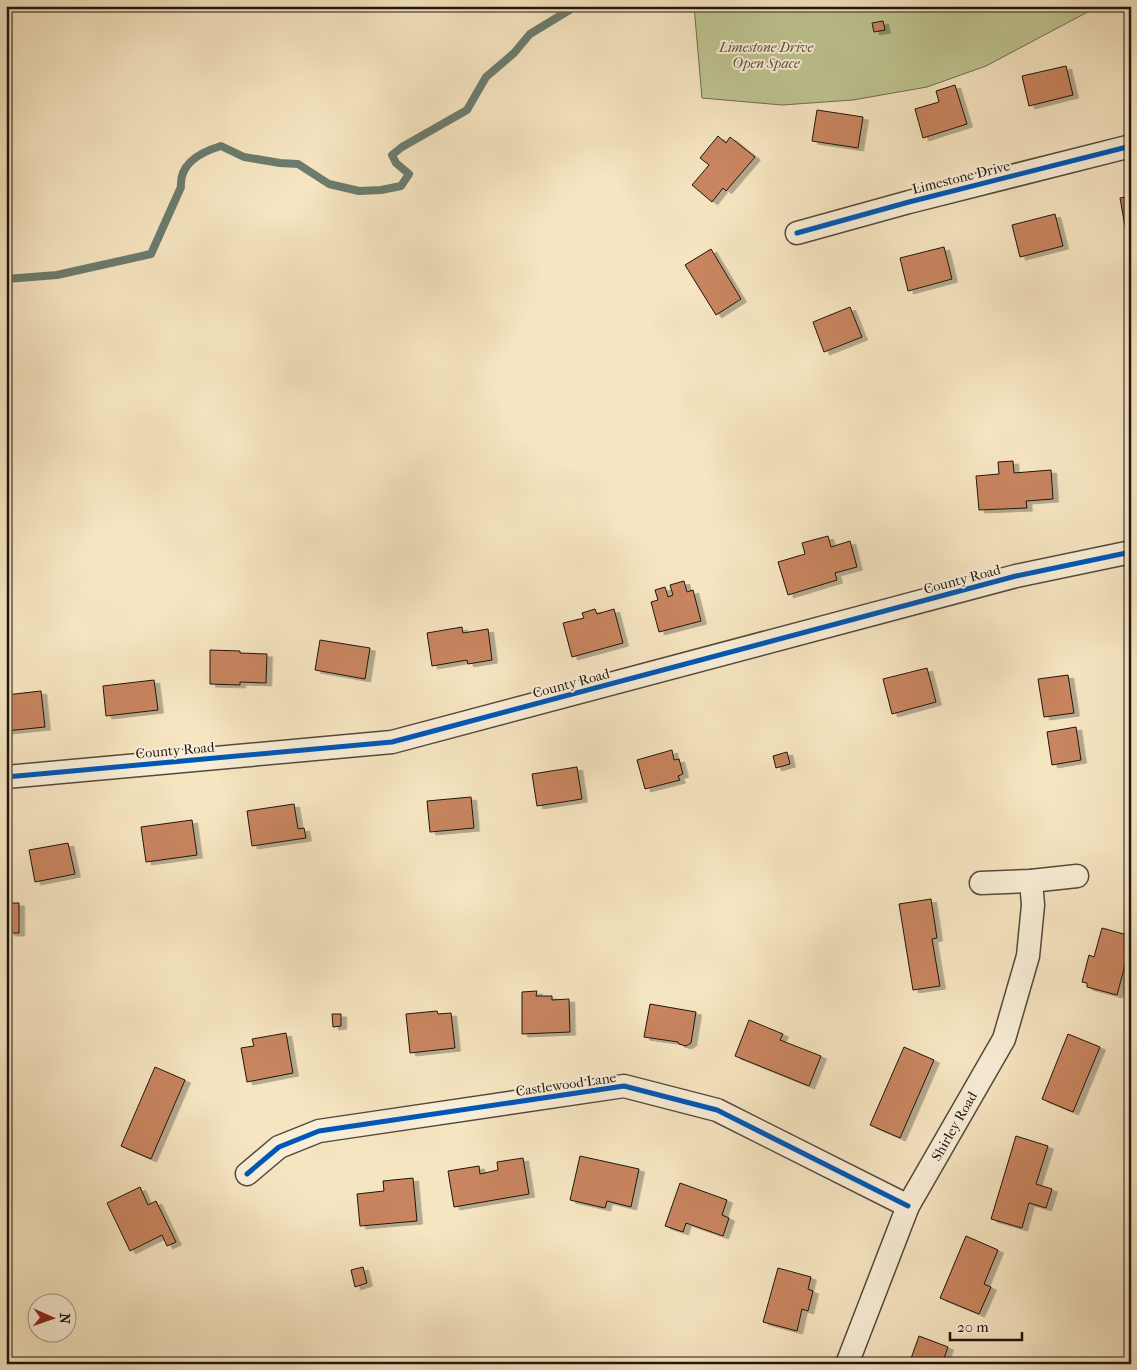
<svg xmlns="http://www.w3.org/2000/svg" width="1137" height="1370" viewBox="0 0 1137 1370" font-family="'IM FELL French Canon',serif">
	<defs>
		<filter id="shadow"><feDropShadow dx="5.5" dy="3" stdDeviation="0" flood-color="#0004"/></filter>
	</defs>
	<rect width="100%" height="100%" fill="#f6e5c1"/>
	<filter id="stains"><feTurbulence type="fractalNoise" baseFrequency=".004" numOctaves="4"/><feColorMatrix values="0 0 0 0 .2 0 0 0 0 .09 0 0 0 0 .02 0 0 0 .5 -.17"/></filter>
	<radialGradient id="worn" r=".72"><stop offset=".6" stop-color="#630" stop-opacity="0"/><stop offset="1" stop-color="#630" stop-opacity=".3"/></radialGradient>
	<path fill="#bec491" stroke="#6e6c50" d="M694,6H1099L986,66L927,87L853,100L782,105L702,98Z"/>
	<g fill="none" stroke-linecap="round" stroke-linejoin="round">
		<path stroke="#6b7c6e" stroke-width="8" d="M6,279L57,275L151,254L181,187C179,163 201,152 221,146L244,157L280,163L298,164L329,184L359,191L381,190L401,186L409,174L396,163L392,155L402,147L467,110L486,77L514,53L530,34L576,6"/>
	</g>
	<g fill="#c8855e" stroke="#1f150f" filter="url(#shadow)">
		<path d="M883,21L885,30L874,32L872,23Z"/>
		<path d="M1066,66L1073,95L1029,106L1022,76Z"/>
		<path d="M955,85L967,124L923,138L915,109L939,102L936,91Z"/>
		<path d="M817,110L863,117L858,148L812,141Z"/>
		<path d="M718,136L726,143L730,137L755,157L726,191L723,188L712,202L692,185L709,165L700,158Z"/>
		<path d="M1131,196V231L1126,232L1120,198Z"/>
		<path d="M1055,214L1063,246L1020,257L1012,225Z"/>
		<path d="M944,247L952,279L908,291L900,258Z"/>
		<path d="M711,249L741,299L716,315L685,265Z"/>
		<path d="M850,307L862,337L824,352L813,322Z"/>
		<path d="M1013,461L1014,473L1051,470L1053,499L1026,501L1027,508L979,510L976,476L999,474L998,462Z"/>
		<path d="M828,536L831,547L850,541L857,567L835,573L837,580L788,595L778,562L805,554L802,543Z"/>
		<path d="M684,581L687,592L693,590L701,621L659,632L651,602L658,600L655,590L665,587L668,597L673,595L670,585Z"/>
		<path d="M595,609L597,614L614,609L623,643L572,657L563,623L584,618L582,613Z"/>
		<path d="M462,627L463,633L488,629L492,660L468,664L467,660L432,666L427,633Z"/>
		<path d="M320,640L370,648L365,679L315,670Z"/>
		<path d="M210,650L240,651V653L267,654L266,683L240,682V685L210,684Z"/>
		<path d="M927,668L936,702L892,714L883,679Z"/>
		<path d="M1068,675L1074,713L1044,717L1038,679Z"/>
		<path d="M154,680L158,710L106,716L103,686Z"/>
		<path d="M41,691L45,727L6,731V695Z"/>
		<path d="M1076,727L1081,760L1052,765L1047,732Z"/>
		<path d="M672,750L674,760L679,759L683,774L678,776L680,780L645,789L637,760Z"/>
		<path d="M787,752L790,764L776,768L773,756Z"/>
		<path d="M577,767L582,799L537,806L532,774Z"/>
		<path d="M471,797L474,828L430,832L427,801Z"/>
		<path d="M294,804L298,829L304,828L306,838L252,846L247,811Z"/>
		<path d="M192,820L197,855L146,862L141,827Z"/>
		<path d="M1127,829H1131V851L1126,850Z"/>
		<path d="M68,843L75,874L35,882L29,850Z"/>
		<path d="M931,899L937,938L932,939L940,986L913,990L899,904Z"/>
		<path d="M10,903H19V933H9Z"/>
		<path d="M1102,928L1131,936V943L1117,995L1087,987V983L1082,982L1089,955L1094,957Z"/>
		<path d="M537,991L536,996H552V1000L569,999L570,1032L522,1034V992Z"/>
		<path d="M650,1004L696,1012L691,1043L686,1046L679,1044L678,1042L644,1037Z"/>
		<path d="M437,1011L438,1014L451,1013L455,1048L410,1053L406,1014Z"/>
		<path d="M332,1014H341V1026L333,1027Z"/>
		<path d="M749,1020L783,1034L780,1040L821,1056L809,1086L735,1056Z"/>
		<path d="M286,1033L293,1073L247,1082L241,1048L254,1046L252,1039Z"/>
		<path d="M1068,1034L1100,1047L1073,1112L1042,1099Z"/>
		<path d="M904,1047L934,1060L900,1138L870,1125Z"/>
		<path d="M155,1067L185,1080L151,1159L121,1146Z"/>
		<path d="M1016,1136L1048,1146L1036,1184L1052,1189L1046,1208L1029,1203L1022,1228L991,1219Z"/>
		<path d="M580,1156L639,1169L631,1207L607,1201L605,1208L570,1200Z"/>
		<path d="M523,1158L529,1194L454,1207L448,1171L479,1166L480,1174L498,1170L497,1162Z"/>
		<path d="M413,1178L417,1221L360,1226L357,1194L384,1191L383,1181Z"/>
		<path d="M680,1183L727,1200L722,1215L729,1218L723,1236L686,1223L683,1232L665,1226Z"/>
		<path d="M140,1187L148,1205L156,1201L176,1242L167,1246L162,1235L130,1251L107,1203Z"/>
		<path d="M966,1236L998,1250L984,1284L991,1287L979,1314L940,1298Z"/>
		<path d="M363,1267L367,1283L355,1287L351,1270Z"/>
		<path d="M778,1268L811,1277L808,1289L813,1291L808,1311L802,1309L797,1331L763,1322Z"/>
		<path d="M919,1336L948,1347L942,1364H909Z"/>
		<path d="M468,1361L515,1364H468Z"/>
	</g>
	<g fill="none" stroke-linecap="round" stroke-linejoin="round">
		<defs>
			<g id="street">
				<path d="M797,233L909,202L1131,146"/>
				<path d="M6,777L392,742L1016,576L1131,552"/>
				<path d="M981,883L1031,881L1077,876"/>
				<path d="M247,1174L279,1147L319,1131L624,1086L717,1110L908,1206"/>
				<path d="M847,1364L908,1206L1004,1039L1028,956L1033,905L1031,881"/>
			</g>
		</defs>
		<use href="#street" stroke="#55493c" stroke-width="25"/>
		<use href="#street" stroke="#f9eed7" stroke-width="22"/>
		<defs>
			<g id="cycleway">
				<path d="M797,233L909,202L1131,146"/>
				<path d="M6,777L392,742L1016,576L1131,552"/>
				<path d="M247,1174L279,1147L319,1131L624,1086L717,1110L908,1206"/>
			</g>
		</defs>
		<use href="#cycleway" stroke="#f9eed7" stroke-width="8"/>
		<use href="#cycleway" stroke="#0057b8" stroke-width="5"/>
	</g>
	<g text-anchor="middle" stroke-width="4" stroke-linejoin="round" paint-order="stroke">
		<g font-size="14" font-style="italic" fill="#57523c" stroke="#f9eed7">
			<text x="766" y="52">Limestone Drive<tspan x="766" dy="16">Open Space</tspan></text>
		</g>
		<g font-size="14" fill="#1f150f" stroke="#f9eed7">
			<text transform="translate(961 177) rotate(-14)" y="5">Limestone Drive</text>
			<text transform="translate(962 579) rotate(-15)" y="5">County Road</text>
			<text transform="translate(571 683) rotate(-15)" y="5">County Road</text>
			<text transform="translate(175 750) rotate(-5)" y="5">County Road</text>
			<text transform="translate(566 1084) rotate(-8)" y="5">Castlewood Lane</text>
			<text transform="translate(954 1126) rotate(-60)" y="5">Shirley Road</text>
		</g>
	</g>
	<rect width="1137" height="1370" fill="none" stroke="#f6e5c1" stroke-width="25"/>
	<rect x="8" y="8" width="1122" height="1355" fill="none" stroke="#1f150f" stroke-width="2.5"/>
	<rect x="12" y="12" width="1112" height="1345" fill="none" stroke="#1f150f"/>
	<g transform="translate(52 1318) rotate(92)"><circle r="24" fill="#f9eed7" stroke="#a29787"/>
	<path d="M0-4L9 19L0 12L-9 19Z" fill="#8f2418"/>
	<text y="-8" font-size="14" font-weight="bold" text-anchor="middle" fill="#1f150f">N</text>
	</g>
	<path d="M950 1332v8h72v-8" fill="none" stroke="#1f150f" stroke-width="2.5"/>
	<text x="957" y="1332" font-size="15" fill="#1f150f" stroke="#f9eed7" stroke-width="4" paint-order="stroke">20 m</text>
	<rect width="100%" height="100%" filter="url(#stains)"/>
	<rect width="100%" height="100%" fill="url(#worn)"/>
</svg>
